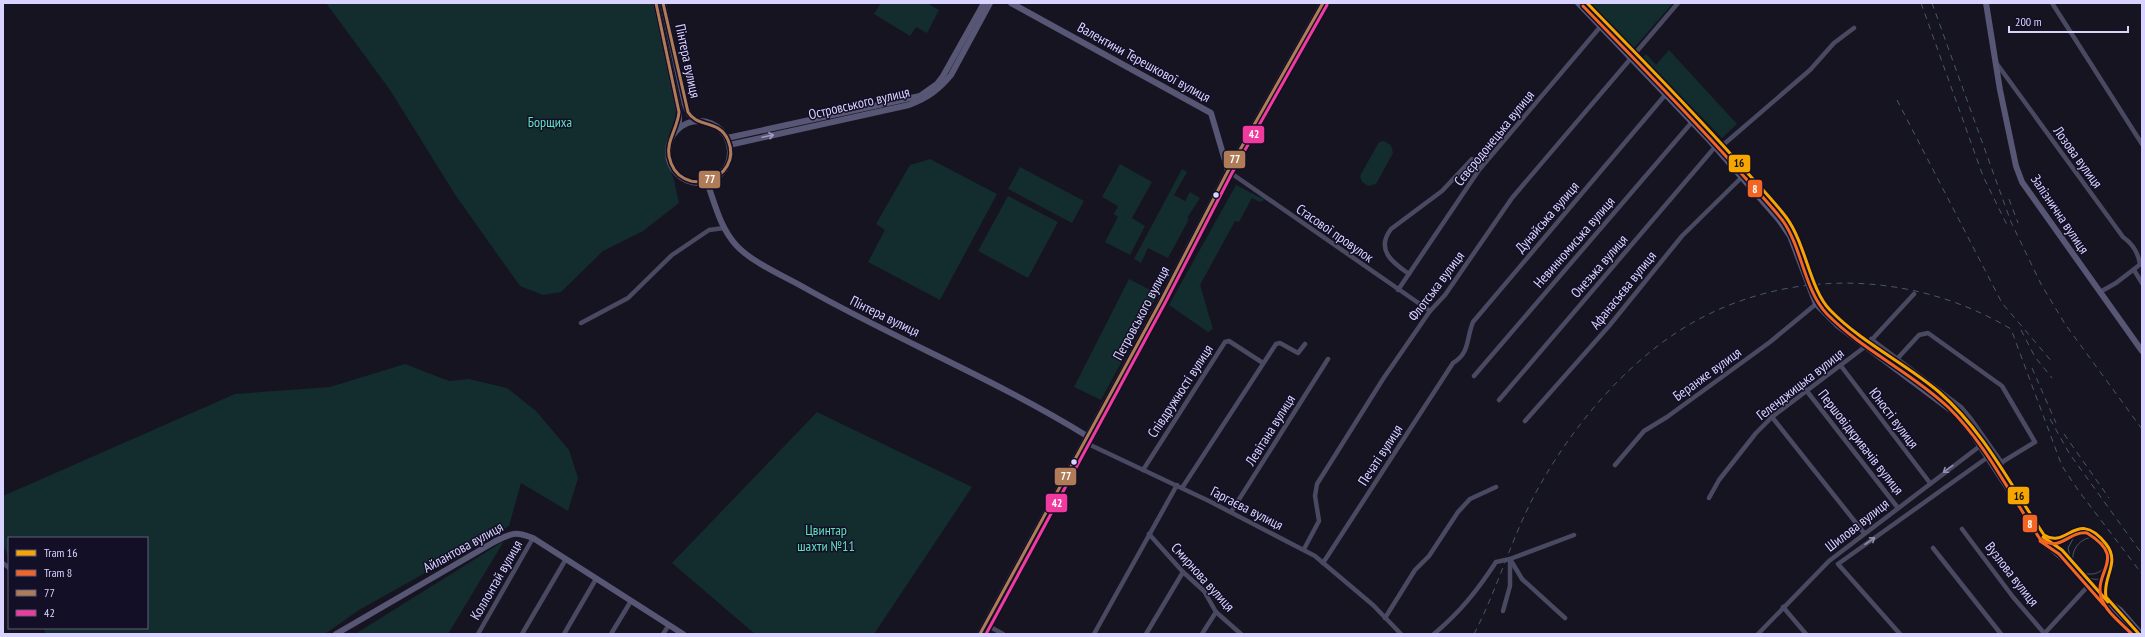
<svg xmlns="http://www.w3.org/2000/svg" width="2145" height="637" viewBox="0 0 2145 637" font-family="'PT Sans Narrow',sans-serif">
	<rect width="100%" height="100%" fill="#161421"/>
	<g fill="#132c2d">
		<path d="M326,3H653L676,112V122L667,140L665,155L674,180L679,203L643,231L603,251L561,292L543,295L520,286L456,196L390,90Z"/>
		<path d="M881,3H927L939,10L927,33L916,27L910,36L874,14Z"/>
		<path d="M1578,3H1673L1634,48L1624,38L1617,44Z"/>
		<path d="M1669,50L1737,124L1722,138L1643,57L1646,54L1656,65Z"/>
		<path d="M1384,141L1391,145L1393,153L1376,184L1368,186L1362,182L1360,176L1379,142Z"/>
		<path d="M930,159L997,194L940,300L868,262L885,230L876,224L910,165Z"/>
		<path d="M1120,164L1152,182L1132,218L1145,226L1130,255L1105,242L1118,217L1114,214L1118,206L1102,197Z"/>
		<path d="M1020,167L1084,201L1072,223L1008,189Z"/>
		<path d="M1182,169L1187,172L1174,195L1185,201L1190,192L1200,198L1187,218L1189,219L1168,258L1148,248L1141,263L1134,259Z"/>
		<path d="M1236,185L1265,200L1260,202L1252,198L1239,222L1235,221L1200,285L1213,329L1208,332L1169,305Z"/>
		<path d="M1008,196L1058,222L1028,278L978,251Z"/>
		<path d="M1129,279L1158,294L1101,400L1074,387Z"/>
		<path d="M405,364L449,381L469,379L507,388L536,411L569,450L578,478L568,511L521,483L509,526L359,610L325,634H46L43,628H147V538H9V557L3,545V496L235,394L330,387Z"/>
		<path d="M817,412L972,487L874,634H755L672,563Z"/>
		<path d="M504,541L448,634H355L376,621Z"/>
	</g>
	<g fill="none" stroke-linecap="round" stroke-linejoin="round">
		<g stroke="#4a4962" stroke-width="4.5">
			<path d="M2052,3L2142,144"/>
			<path d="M1997,64L2123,237C2133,244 2138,252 2140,264"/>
			<path d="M1228,171L1430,311"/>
			<path d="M2134,270L2142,283"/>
			<path d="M1409,274C1393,263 1375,250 1391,229L1442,191L1472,159L1482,166"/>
			<path d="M1398,290L1479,170L1601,26"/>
			<path d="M2100,292L2116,283L2142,263"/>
			<path d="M581,323L628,298L672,255L709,230L724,228"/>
			<path d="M1871,339L1961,407L1971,419L2002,463"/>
			<path d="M1897,359L1919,335L1928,333L2002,386L2035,442L1994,467"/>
			<path d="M1841,366L1930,483"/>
			<path d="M1474,376L1692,122"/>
			<path d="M1806,390L1898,508"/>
			<path d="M1499,400L1715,147L1723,145L1810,70L1834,43L1854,28"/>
			<path d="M1772,417L1864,533"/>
			<path d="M1525,421L1609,326L1682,236L1742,177"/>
			<path d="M1084,442L1209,501L1315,556L1373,605L1401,634"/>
			<path d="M1615,465L1644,431L1667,417L1770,342L1816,304"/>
			<path d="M1143,470L1225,342L1229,341L1263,363"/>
			<path d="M1182,488L1276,344L1280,343L1298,353L1305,344"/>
			<path d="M1709,498L1719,480L1756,433L1772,417L1866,346L1914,294"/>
			<path d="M1231,512L1328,359"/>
			<path d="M1962,529L2013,597L2044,633"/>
			<path d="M1149,534L1183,572L1204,591L1216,612L1241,634"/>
			<path d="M1933,548L2001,634"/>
			<path d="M1304,549L1319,521L1315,496L1317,484L1383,379L1430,311L1445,295L1512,198L1678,3"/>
			<path d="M3,563L9,568"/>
			<path d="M1323,563L1453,363C1470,353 1466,339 1473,322L1666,94"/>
			<path d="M1783,607L1806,634"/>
			<path d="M1385,618L1415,570L1429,556L1458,512L1470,499L1496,487"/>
			<path d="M1565,618L1522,579L1510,559L1574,535"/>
			<path d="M985,624L1003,634"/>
			<path d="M478,634L533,538"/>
			<path d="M522,634L566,559"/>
			<path d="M564,634L596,579"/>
			<path d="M611,634L631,601"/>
			<path d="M663,634L669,625"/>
			<path d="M1094,634L1177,485"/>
			<path d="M1146,634L1183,572"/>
			<path d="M1202,634L1216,612"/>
			<path d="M1434,634C1460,612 1477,591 1496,562L1510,559V586L1503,611"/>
			<path d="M1758,634L1829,561L1980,446"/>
			<path d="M1900,634L1838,564L1988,457"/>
			<path d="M2044,634L2089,585"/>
		</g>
		<g stroke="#575674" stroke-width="6">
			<path d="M656,3L679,112V122L676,131"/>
			<path d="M663,3L685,105L689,114L696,121"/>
			<path d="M1011,3L1211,113L1228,171"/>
			<path d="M1578,3L1710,141L1779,220L1790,236L1816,304L1837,325L1956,414L1973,435L2043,542L2066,561L2134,634"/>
			<path d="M1986,3L2000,90L2016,166L2022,182L2142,351"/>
			<circle cx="699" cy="152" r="31"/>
			<path d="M727,138L920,96L937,84L943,76L984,3"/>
			<path d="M729,145L909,105C927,98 939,90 951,75L990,3"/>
			<path d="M707,182C715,204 720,227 736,245C751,262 784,276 805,288C897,340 997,380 1087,436"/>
			<path d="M2110,603L2120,610L2141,634"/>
			<path d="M336,634L494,542C512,533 514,531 533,538L683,634"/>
			<path d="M980,634L1161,301L1228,171L1323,3"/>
		</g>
		<g stroke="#43596b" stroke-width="1">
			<path d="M2071,561L2068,548L2074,537L2087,532L2099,537"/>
			<path d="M2073,562C2071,549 2080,539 2092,537L2104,542"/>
			<path d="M2079,571C2097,581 2113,566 2108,547"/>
			<path d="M2089,578C2100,582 2109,577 2114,566"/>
		</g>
		<g stroke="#43596b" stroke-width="1" stroke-dasharray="6 5" stroke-linecap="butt">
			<path d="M1921,3L1983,176L2008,227"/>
			<path d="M1932,3L2011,222L2041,284L2065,324L2142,429"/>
			<path d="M1897,100L2002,303L2053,363"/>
			<path d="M2009,199L2018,223"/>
			<path d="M2021,330L2035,357L2052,378"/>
			<path d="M2032,368L2056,423"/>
			<path d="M2050,419L2069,453L2142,554"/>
			<path d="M2064,434L2109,498"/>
			<path d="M1474,634C1499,586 1513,532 1540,485C1577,419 1637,350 1705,316C1802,267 1919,274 2011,329L2062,466L2078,490L2142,574"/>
		</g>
		<defs>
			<g id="bus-1">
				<path d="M656,3L679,112C678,127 666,142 669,156C678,202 745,180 728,140C719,119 697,128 688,112L663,3"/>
				<path d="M980,634L1161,301L1228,171L1323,3"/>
			</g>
			<path id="bus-2" d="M986,634L1165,303L1232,173L1327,5"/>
		</defs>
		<use href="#bus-1" stroke="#130f26" stroke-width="6"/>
		<use href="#bus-2" stroke="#130f26" stroke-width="6"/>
		<use href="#bus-1" stroke="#b07c57" stroke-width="3"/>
		<use href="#bus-2" stroke="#f13a9d" stroke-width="3"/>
		<defs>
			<g id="tram-1">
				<path d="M1587,3C1640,58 1694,112 1744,169C1758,185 1773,200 1786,217C1806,244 1810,290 1830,310C1862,343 1905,363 1939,392C1984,431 2011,486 2044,535C2067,550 2077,507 2106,544C2121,563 2102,577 2106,597L2139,634"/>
				<path d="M2043,537L2062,550L2108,602"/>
			</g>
			<g id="tram-2">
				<path d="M1583,6C1636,61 1690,115 1740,172C1754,188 1770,204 1783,221C1802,248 1805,292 1827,314C1862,350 1911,372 1948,407C1987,445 2010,495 2040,539C2062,553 2067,531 2087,533C2128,558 2094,570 2101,597C2105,611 2122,624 2132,634"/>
				<path d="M2040,541L2059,554L2104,605"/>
			</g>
		</defs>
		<use href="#tram-1" stroke="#130f26" stroke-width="6"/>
		<use href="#tram-2" stroke="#130f26" stroke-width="6"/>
		<use href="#tram-1" stroke="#f7a600" stroke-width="3"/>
		<use href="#tram-2" stroke="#f26522" stroke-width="3"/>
	</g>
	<defs><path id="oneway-shaft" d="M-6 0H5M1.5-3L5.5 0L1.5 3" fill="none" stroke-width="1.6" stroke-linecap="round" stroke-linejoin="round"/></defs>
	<use stroke="#9e9bc0" href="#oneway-shaft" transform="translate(768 136) rotate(-12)"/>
	<g stroke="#928eb0">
		<use href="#oneway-shaft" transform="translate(1948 469) rotate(144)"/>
		<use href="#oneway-shaft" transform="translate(1870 541) rotate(-35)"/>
	</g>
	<g fill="#d9d4ff" stroke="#130f26" stroke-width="1.5">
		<circle cx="1216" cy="195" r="3.5"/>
		<circle cx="1074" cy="462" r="3.5"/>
	</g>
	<g text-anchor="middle" stroke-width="3" stroke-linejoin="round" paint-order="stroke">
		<g font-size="14" fill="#d9d4ff" stroke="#130f26">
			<text transform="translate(688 61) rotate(78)" y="5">Пінтера вулиця</text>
			<text transform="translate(1144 62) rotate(29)" y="5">Валентини Терешкової вулиця</text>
			<text transform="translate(859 103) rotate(-13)" y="5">Островського вулиця</text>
			<text transform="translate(1494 138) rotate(-51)" y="5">Сєвєродонецька вулиця</text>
			<text transform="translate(2078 157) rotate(54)" y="5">Лозова вулиця</text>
			<text transform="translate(2060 214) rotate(56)" y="5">Залізнична вулиця</text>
			<text transform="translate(1547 217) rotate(-49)" y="5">Дунайська вулиця</text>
			<text transform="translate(1335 233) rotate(35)" y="5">Стасової провулок</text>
			<text transform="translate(1574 242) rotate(-49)" y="5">Невинномиська вулиця</text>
			<text transform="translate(1599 266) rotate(-49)" y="5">Онезька вулиця</text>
			<text transform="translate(1436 286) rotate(-53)" y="5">Флотська вулиця</text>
			<text transform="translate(1623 290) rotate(-51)" y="5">Афанасьєва вулиця</text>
			<text transform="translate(1141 313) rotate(-62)" y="5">Петровського вулиця</text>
			<text transform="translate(885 316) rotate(26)" y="5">Пінтера вулиця</text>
			<text transform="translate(1707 374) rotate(-36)" y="5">Беранже вулиця</text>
			<text transform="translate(1800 384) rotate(-38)" y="5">Геленджицька вулиця</text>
			<text transform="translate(1180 391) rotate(-57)" y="5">Співдружності вулиця</text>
			<text transform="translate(1894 418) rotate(53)" y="5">Юності вулиця</text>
			<text transform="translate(1270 430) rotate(-58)" y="5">Левітана вулиця</text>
			<text transform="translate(1861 442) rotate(52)" y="5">Першовідкривачів вулиця</text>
			<text transform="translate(1380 455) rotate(-57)" y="5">Печаті вулиця</text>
			<text transform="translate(1247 508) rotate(27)" y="5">Гаргаєва вулиця</text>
			<text transform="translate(1857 525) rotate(-38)" y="5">Шилова вулиця</text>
			<text transform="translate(463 547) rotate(-29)" y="5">Айлантова вулиця</text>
			<text transform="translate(2012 574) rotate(52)" y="5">Вузлова вулиця</text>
			<text transform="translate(1203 577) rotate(48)" y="5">Смирнова вулиця</text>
			<text transform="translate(496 580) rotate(-60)" y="5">Коллонтай вулиця</text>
		</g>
		<g font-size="14" fill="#5fe0c0" stroke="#130f26">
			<text x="550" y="127">Борщиха</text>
			<text x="826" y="535">Цвинтар<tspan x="826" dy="16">шахти №11</tspan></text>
		</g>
	</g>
	<g stroke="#130f26" stroke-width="1.5">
		<rect x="1242" y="125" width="23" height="19" rx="4" fill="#f13a9d"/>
		<rect x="1223" y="150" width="23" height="19" rx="4" fill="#b07c57"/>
		<rect x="1728" y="154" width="23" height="19" rx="4" fill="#f7a600"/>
		<rect x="698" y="170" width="23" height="19" rx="4" fill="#b07c57"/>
		<rect x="1747" y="179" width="16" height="19" rx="4" fill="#f26522"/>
		<rect x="1054" y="467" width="23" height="19" rx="4" fill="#b07c57"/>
		<rect x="2007" y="486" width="23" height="19" rx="4" fill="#f7a600"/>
		<rect x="1045" y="493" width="23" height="20" rx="4" fill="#f13a9d"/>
		<rect x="2022" y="514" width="16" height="19" rx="4" fill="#f26522"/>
	</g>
	<g font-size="11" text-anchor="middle" font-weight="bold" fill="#fff">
		<text x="1254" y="138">42</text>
		<text x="1235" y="163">77</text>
		<text x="710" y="183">77</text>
		<text x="1755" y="193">8</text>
		<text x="1066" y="480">77</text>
		<text x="1057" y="507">42</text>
		<text x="2030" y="528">8</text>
	</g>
	<g font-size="11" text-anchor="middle" font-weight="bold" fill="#111">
		<text x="1739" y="167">16</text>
		<text x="2019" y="500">16</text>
	</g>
	<rect width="2145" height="637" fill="none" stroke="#d9d4ff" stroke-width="8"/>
	<rect x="8" y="537" width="140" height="92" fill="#130f26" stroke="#625e7d"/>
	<rect x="16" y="550" width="20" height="6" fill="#f7a600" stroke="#625e7d"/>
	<text x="44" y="557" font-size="12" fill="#d9d4ff">Tram 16</text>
	<rect x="16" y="570" width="20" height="6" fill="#f26522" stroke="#625e7d"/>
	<text x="44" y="577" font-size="12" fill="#d9d4ff">Tram 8</text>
	<rect x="16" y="590" width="20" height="6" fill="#b07c57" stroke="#625e7d"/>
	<text x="44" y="597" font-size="12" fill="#d9d4ff">77</text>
	<rect x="16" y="610" width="20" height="6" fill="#f13a9d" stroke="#625e7d"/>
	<text x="44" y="617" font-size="12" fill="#d9d4ff">42</text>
	<path d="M2009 26v6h119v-6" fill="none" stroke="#d9d4ff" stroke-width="2"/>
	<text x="2015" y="26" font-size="12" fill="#d9d4ff" stroke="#130f26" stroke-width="3" paint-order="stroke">200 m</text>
</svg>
